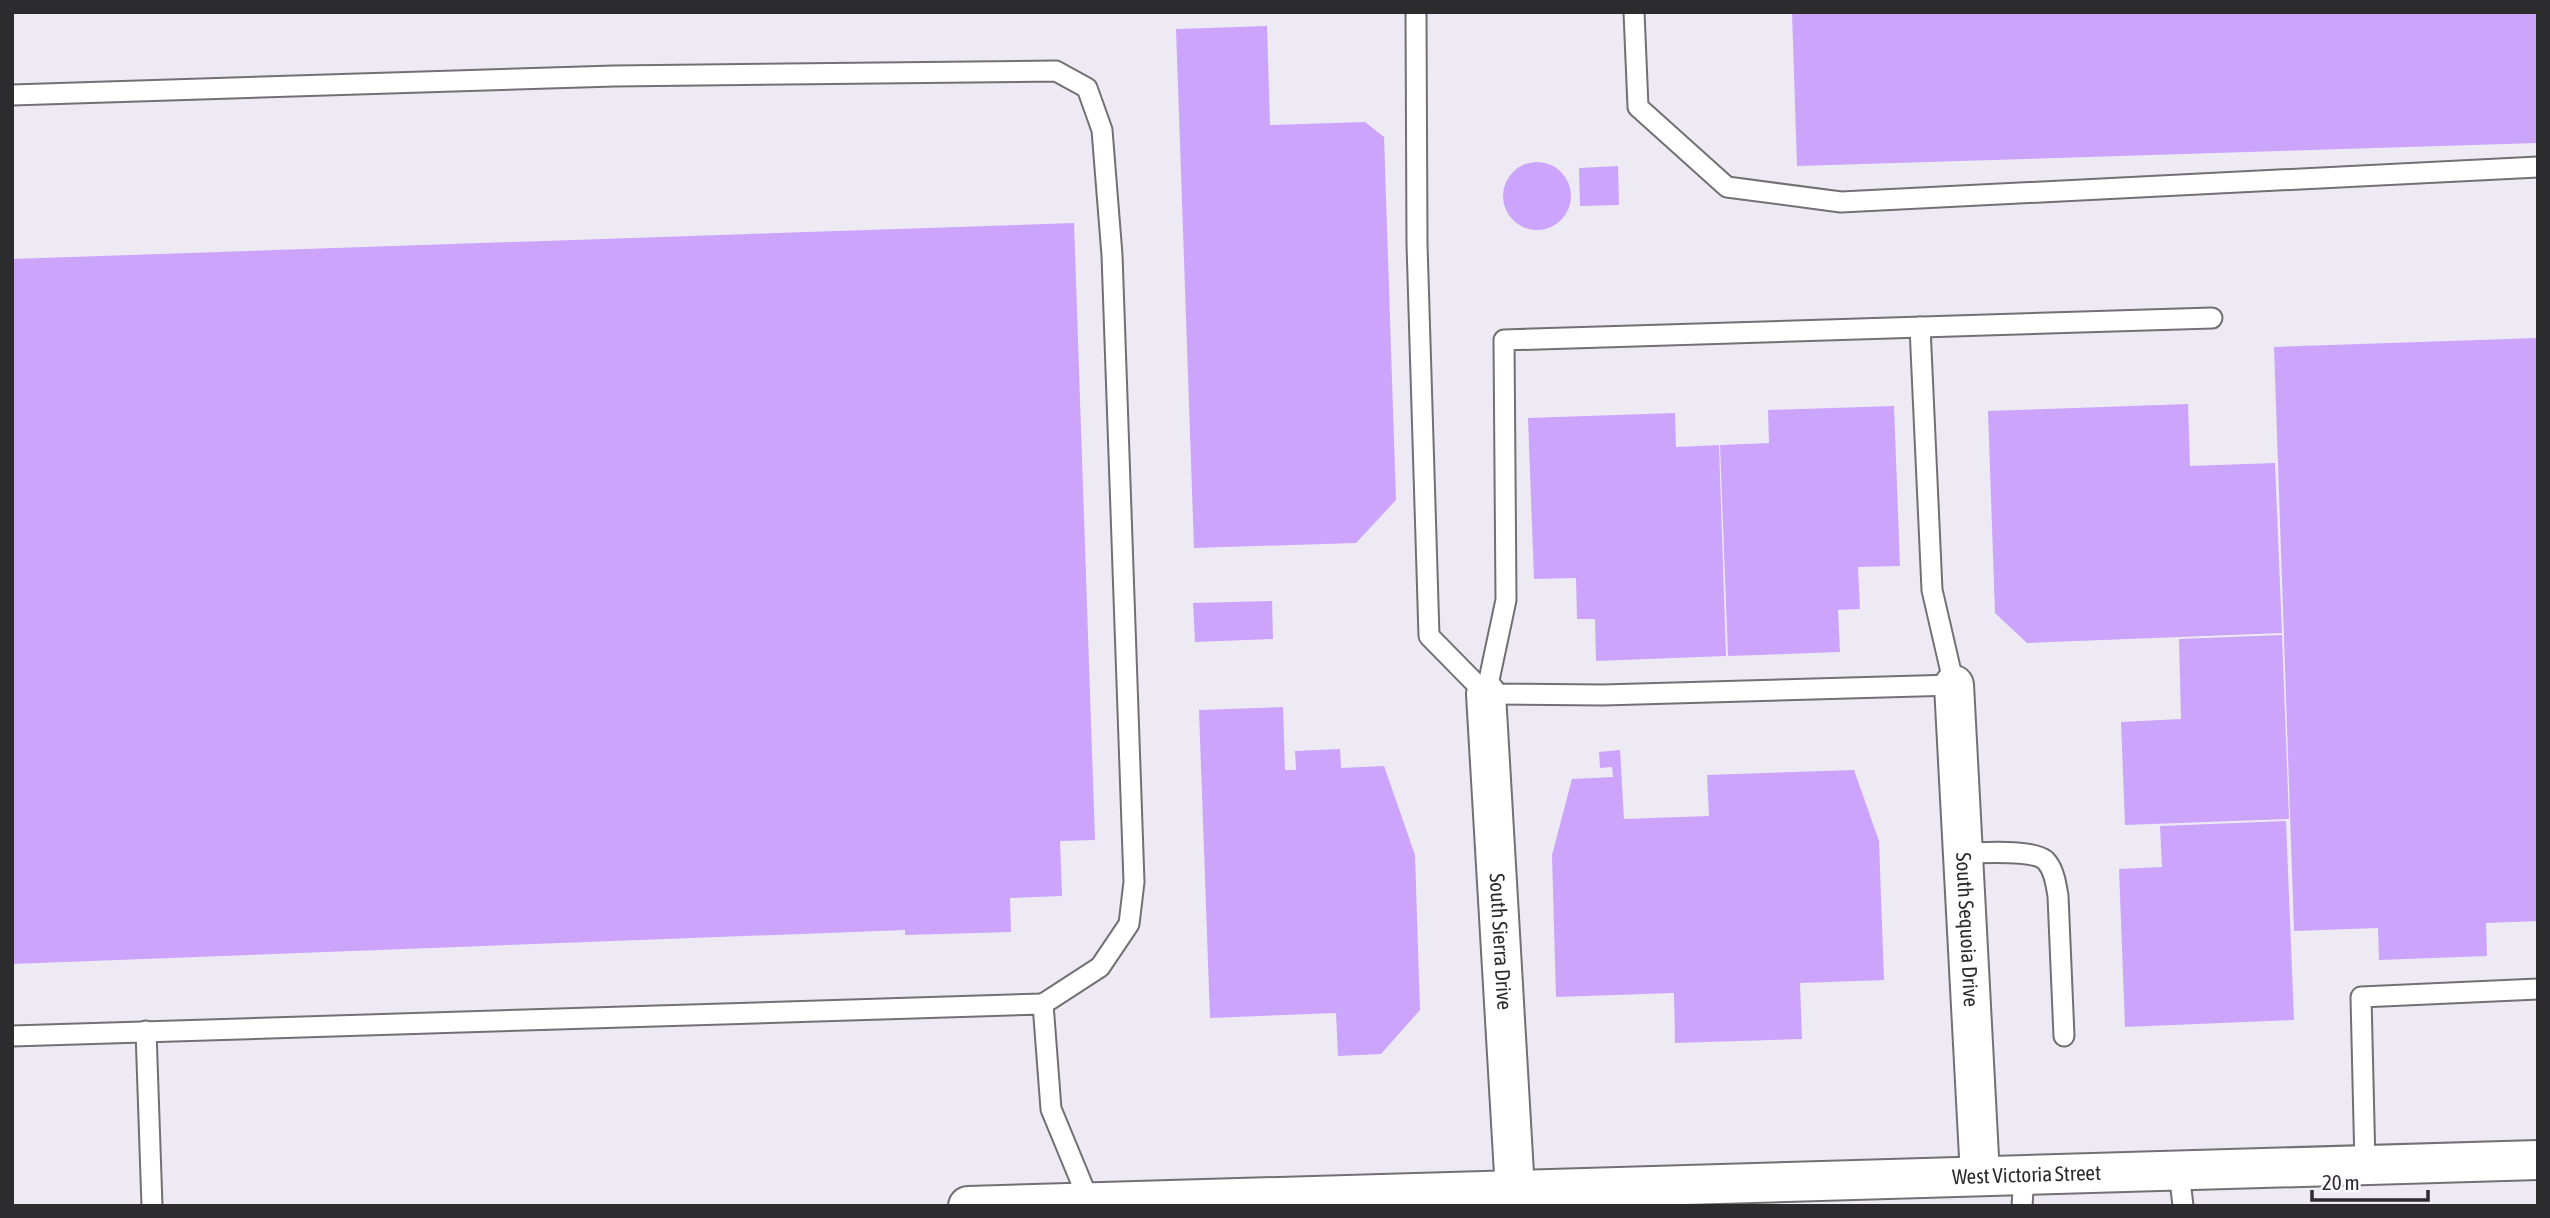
<svg xmlns="http://www.w3.org/2000/svg" width="2550" height="1218" viewBox="0 0 2550 1218" font-family="'Asap Condensed',sans-serif">
	<rect width="100%" height="100%" fill="#faf8fc"/>
	<rect fill="#eeeaf4" x="12" y="12" width="2526" height="1194"/>
	<g fill="#cca4fc">
		<path d="M1792,12H2538V143L1797,166Z"/>
		<path d="M1267,26L1270,125L1365,122L1384,137L1396,500L1356,543L1194,548L1176,29Z"/>
		<circle cx="1537" cy="196" r="34"/>
		<path d="M1618,166L1619,205L1580,206L1579,168Z"/>
		<path d="M1074,223L1095,840L1060,841L1062,896L1010,898L1011,932L905,935V930L12,964V259Z"/>
		<path d="M2538,338V921L2486,923L2487,956L2379,960L2378,928L2294,931L2274,347Z"/>
		<path d="M2188,404L2190,466L2275,463L2282,633L2027,643L1995,613L1988,411Z"/>
		<path d="M1894,406L1900,566L1858,567L1860,609L1838,610L1840,652L1728,656L1720,445L1769,443L1768,410Z"/>
		<path d="M1675,413L1676,447L1719,445L1726,656L1596,661L1595,619H1577L1576,578L1534,579L1528,418Z"/>
		<path d="M1272,601L1273,639L1195,642L1193,603Z"/>
		<path d="M2282,635L2289,819L2125,825L2121,722L2181,719L2179,639Z"/>
		<path d="M1283,707L1285,770H1296L1295,751L1340,749L1341,768L1384,766L1415,855L1420,1010L1381,1054L1338,1056L1336,1013L1210,1018L1199,710Z"/>
		<path d="M1620,750L1624,819L1709,816L1707,775L1854,770L1879,841L1884,980L1800,983L1802,1039L1675,1043L1674,993L1556,997L1552,855L1572,779L1613,777L1612,767L1600,768L1599,752Z"/>
		<path d="M2286,821L2294,1020L2125,1027L2119,869L2162,867L2160,826Z"/>
	</g>
	<g fill="none" stroke-linecap="round" stroke-linejoin="round">
		<defs>
			<g id="service">
				<path d="M1416,12L1417,244L1429,636L1486,694L1603,695L1954,685L1932,590L1920,327"/>
				<path d="M1634,12L1638,107L1727,187L1841,202L2538,167"/>
				<path d="M12,95L614,76L1056,71L1087,88L1102,130L1112,255L1134,882L1129,924L1100,967L1043,1004"/>
				<path d="M1486,694L1506,600L1504,340L2212,318"/>
				<path d="M1963,853C1982,853 2031,849 2045,860C2054,869 2056,884 2058,896L2064,1036"/>
				<path d="M146,1031L152,1206"/>
				<path d="M12,1036L1043,1004L1051,1109L1089,1201"/>
				<path d="M2365,1165L2361,997L2538,989"/>
				<path d="M2179,1171L2183,1206"/>
				<path d="M2022,1206L2024,1175"/>
			</g>
			<g id="minor">
				<path id="s1" d="M1954,685L1980,1176"/>
				<path id="s2" d="M1486,694L1515,1191"/>
			</g>
			<g id="secondary">
				<path id="s3" d="M968,1206L2538,1160"/>
			</g>
		</defs>
		<use href="#service" stroke="#717073" stroke-width="23"/>
		<use href="#minor" stroke="#717073" stroke-width="42"/>
		<use href="#secondary" stroke="#717073" stroke-width="42"/>
		<use href="#service" stroke="#fff" stroke-width="19"/>
		<use href="#minor" stroke="#fff" stroke-width="38"/>
		<use href="#secondary" stroke="#fff" stroke-width="38"/>
	</g>
	<g text-anchor="middle" stroke-width="6" stroke-linejoin="round" paint-order="stroke">
		<g font-size="21" fill="#2c2b2d" stroke="#faf8fc">
			<text dy="7" stroke="none"><textPath href="#s1" startOffset="245">South Sequoia Drive</textPath></text>
			<text dy="7" stroke="none"><textPath href="#s2" startOffset="248">South Sierra Drive</textPath></text>
			<text dy="7" stroke="none"><textPath href="#s3" startOffset="1059">West Victoria Street</textPath></text>
		</g>
	</g>
	<rect width="2550" height="1218" fill="none" stroke="#2c2b2d" stroke-width="28"/>
	<path d="M2312 1190v10h116v-10" fill="none" stroke="#2c2b2d" stroke-width="3.5"/>
	<text x="2322" y="1190" font-size="21" fill="#2c2b2d" stroke="#faf8fc" stroke-width="5" paint-order="stroke">20 m</text>
</svg>
